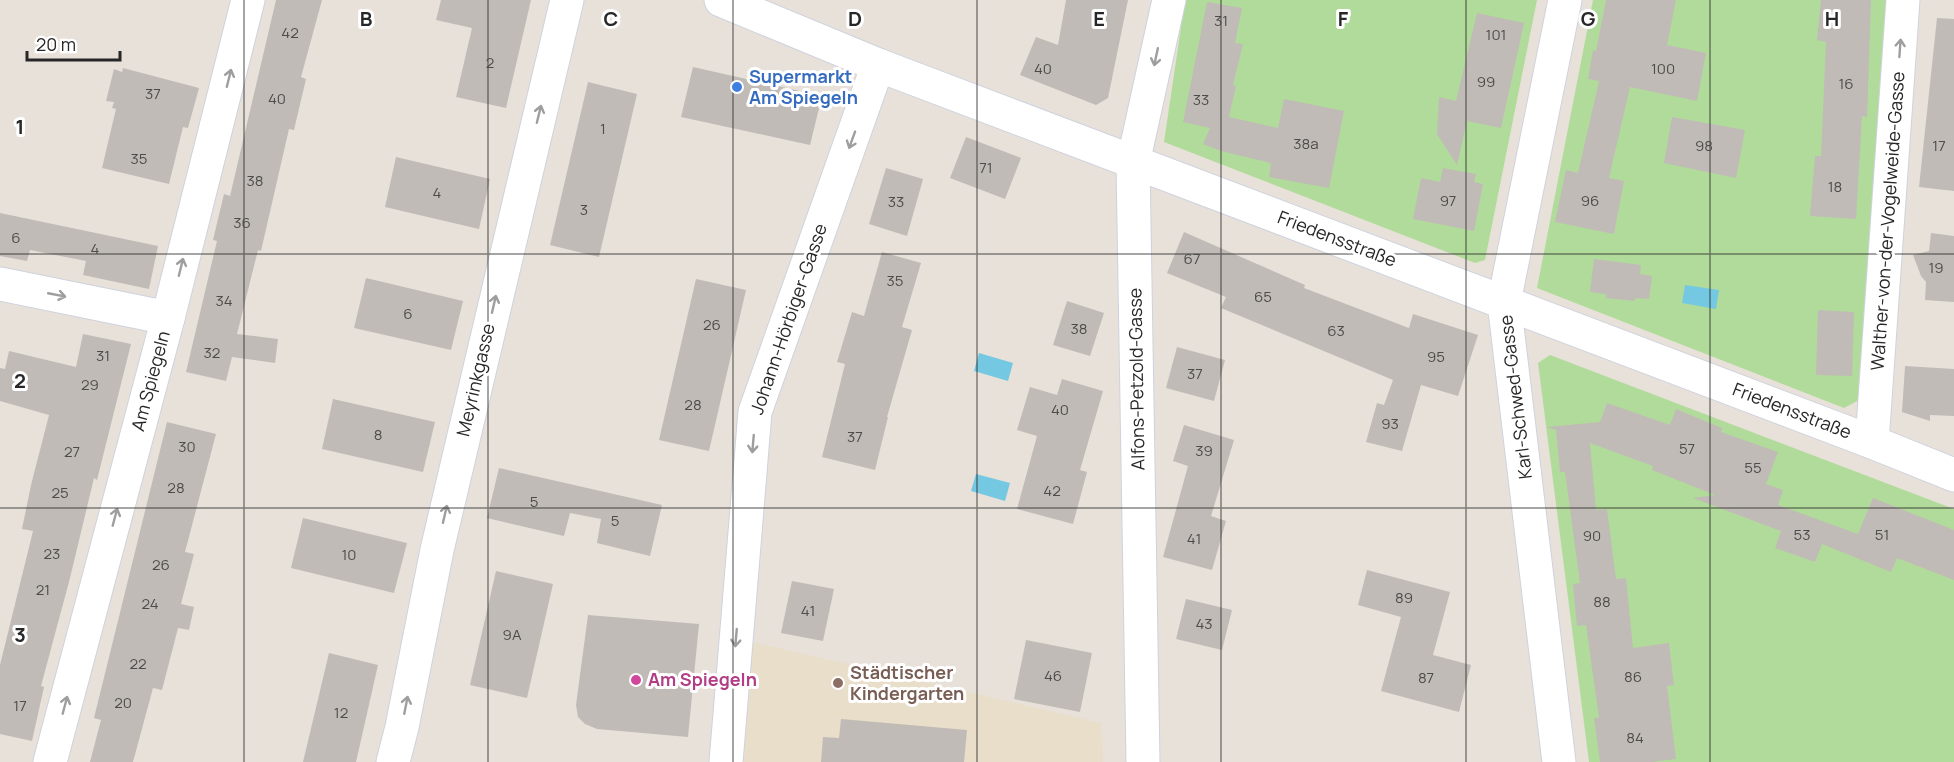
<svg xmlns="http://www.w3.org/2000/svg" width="1954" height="762" viewBox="0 0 1954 762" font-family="Manrope,sans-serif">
	<rect width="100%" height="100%" fill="#e8e1d9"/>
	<path fill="#e9dec9" d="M752,642L1101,723L1103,762H742Z"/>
	<g fill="#b1db9a">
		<path d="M1185,0H1537L1485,260L1475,263L1164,142Z"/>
		<path d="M1593,0H1890L1861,399L1844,408L1537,288Z"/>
		<path d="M1550,355L1954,509V762H1589L1538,363Z"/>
	</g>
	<g fill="#74c8e2">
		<path d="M1685,285L1719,290L1716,309L1682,303Z"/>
		<path d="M979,353L1013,363L1008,381L974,371Z"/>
		<path d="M976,474L1010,483L1005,501L971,491Z"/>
	</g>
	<g fill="#c0bbb6">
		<path d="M276,0H322L301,77L306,79L294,130L289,129L261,251L258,250L237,334L278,339L275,363L232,357L226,381L186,372L217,241L213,240L224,194L230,196Z"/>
		<path d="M441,0H531L506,108L456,97L472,28L436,20Z"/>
		<path d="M1066,0H1128L1108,98L1096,105L1020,75L1036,37L1058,45Z"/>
		<path d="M1606,0H1676L1667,45L1706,53L1697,101L1630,87L1609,178L1624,181L1614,234L1555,222L1566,170L1578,173L1599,81L1588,79L1593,50L1596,51Z"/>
		<path d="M1821,0H1871L1867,117L1862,116L1856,219L1810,216L1815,156H1821L1826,42L1817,40Z"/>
		<path d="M1207,2L1242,8L1235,43L1243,44L1233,85L1236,86L1229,117L1278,128L1284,99L1344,111L1329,188L1269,177L1271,163L1221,151L1203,144L1210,128L1183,122Z"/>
		<path d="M1477,13L1524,23L1501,128L1467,121L1457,165L1437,134L1439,97L1456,101Z"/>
		<path d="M1937,18L1954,19V191L1919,187Z"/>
		<path d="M693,67L822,96L810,145L681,117Z"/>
		<path d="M123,68L199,88L188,128L183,127L169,184L102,168L116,109L112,108L114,102L106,101L114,69L122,72Z"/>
		<path d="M588,82L637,94L599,257L550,245Z"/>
		<path d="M1672,117L1745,130L1736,178L1664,163Z"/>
		<path d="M966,137L1021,158L1005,199L950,178Z"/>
		<path d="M396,157L490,179L479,229L385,207Z"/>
		<path d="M886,168L923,179L907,236L869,224Z"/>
		<path d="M1443,168L1476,174L1474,182L1483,184L1474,231L1413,219L1421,178L1440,182Z"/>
		<path d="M0,213L158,246L149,289L83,275L86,261L30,250L27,261L0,256Z"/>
		<path d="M1184,232L1305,285L1304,288L1409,328L1413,314L1478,335L1458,396L1421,385L1402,451L1366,442L1377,403L1384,405L1393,380L1221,308L1226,297L1167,273Z"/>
		<path d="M1931,233L1954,236V302L1925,300L1926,282L1921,276L1913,255L1929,251Z"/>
		<path d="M882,252L921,263L902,327L912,330L887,417H888L875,470L822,457L845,364L837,362L852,312L864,316Z"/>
		<path d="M1594,259L1641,265L1640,274L1652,276L1649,299L1635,298V301L1606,298V294L1590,292Z"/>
		<path d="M366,278L463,301L451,350L354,328Z"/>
		<path d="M696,279L746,290L709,451L659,440Z"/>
		<path d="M1067,301L1104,313L1090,356L1053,345Z"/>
		<path d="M1818,310L1854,312L1852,376L1816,375Z"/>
		<path d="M83,334L131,344L97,480L94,478L70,578L41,686L44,687L32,741L0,734V665L33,531L22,529L31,485L49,415L0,401V368L5,369L9,351L76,367Z"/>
		<path d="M1177,347L1225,360L1214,401L1166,388Z"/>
		<path d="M1905,366L1954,369V416L1930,415V421L1902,412Z"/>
		<path d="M1062,379L1103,391L1080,470L1087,472L1073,524L1017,509L1037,436L1017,430L1030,387L1057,395Z"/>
		<path d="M333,399L435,422L423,472L322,449Z"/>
		<path d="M1607,403L1670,425L1676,409L1722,428L1721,432L1778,452L1766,484L1783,490L1778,505L1858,534L1873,498L1954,530V580L1897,558L1891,572L1822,544L1815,562L1775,548L1781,531L1693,498L1715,495L1652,470L1653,466L1590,443L1596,510L1607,509L1616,579L1626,578L1633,648L1669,643L1674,685L1667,686L1676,759L1651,762H1600L1594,718H1599L1586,625L1577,626L1573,584L1580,583L1565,472H1560L1556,430L1547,427L1600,422Z"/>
		<path d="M167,422L216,434L185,552L194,554L181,604L194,607L189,630L178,628L162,690L153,688L133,762H90L101,720L94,718Z"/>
		<path d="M1184,425L1234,440L1211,516L1226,521L1212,570L1163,557L1188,466L1173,461Z"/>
		<path d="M499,468L662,505L650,556L597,543L601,519L570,513L564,536L487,518Z"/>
		<path d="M303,518L407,543L394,593L291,568Z"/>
		<path d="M1367,570L1450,592L1433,655L1471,665L1459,712L1381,691L1401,617L1358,605Z"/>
		<path d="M496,571L553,584L527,698L470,685Z"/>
		<path d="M792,581L834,589L823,641L781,633Z"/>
		<path d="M1186,599L1232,610L1222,650L1176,639Z"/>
		<path d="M588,615L699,624L688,737L597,729L585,724L578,717L576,705Z"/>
		<path d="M1026,640L1092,653L1080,712L1014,699Z"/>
		<path d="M329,653L378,665L356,762H303Z"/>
		<path d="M841,719L967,730L964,762H821L823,737L839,738Z"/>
	</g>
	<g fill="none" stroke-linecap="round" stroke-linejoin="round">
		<defs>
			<g id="minor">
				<path d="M721,0L878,65L1872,442L1954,475"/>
				<path d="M0,284L168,318"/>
				<path d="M1872,442L1903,0"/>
				<path d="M50,762L168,318L248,0"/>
				<path d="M393,762L402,727L437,550L567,0"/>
				<path d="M726,762L755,412L878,65"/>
				<path d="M1143,762L1133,163L1169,0"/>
				<path d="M1559,762L1504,302L1565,0"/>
			</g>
		</defs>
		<use href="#minor" stroke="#cfd2df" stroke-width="35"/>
		<use href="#minor" stroke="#fff" stroke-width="33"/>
	</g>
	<defs><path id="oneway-shaft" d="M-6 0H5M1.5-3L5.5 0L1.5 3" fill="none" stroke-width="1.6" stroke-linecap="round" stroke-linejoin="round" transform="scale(1.5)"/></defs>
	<g stroke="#9e9e9e">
		<use href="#oneway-shaft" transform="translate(1900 48) rotate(-86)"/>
		<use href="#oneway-shaft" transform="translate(1156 57) rotate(102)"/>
		<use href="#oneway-shaft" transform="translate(229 78) rotate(-76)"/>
		<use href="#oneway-shaft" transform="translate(539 114) rotate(-76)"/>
		<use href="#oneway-shaft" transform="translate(852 140) rotate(110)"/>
		<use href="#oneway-shaft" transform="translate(181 267) rotate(-76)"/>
		<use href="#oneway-shaft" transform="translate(57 295) rotate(11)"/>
		<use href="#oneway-shaft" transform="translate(494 304) rotate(-77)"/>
		<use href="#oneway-shaft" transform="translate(753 444) rotate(95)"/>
		<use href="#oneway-shaft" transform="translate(445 514) rotate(-77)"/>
		<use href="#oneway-shaft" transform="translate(115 517) rotate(-75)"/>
		<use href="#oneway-shaft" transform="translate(736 638) rotate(95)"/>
		<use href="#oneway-shaft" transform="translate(65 705) rotate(-75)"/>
		<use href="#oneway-shaft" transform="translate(406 705) rotate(-79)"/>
	</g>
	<path fill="none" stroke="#272727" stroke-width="1.5" stroke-opacity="0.55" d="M244,0V762M488,0V762M733,0V762M977,0V762M1221,0V762M1466,0V762M1710,0V762M0,254H1954M0,508H1954"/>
	<circle fill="#3f7fe0" stroke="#fff" stroke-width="2" cx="737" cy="87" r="6"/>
	<circle fill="#d1479c" stroke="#fff" stroke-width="2" cx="636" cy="680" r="6"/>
	<circle fill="#8d6e63" stroke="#fff" stroke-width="2" cx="838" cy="683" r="6"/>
	<g text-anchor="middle" stroke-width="6" stroke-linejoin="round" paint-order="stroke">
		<g font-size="15" fill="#4d4c4b">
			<text x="1221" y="26">31</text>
			<text x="290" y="38">42</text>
			<text x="1496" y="40">101</text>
			<text x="490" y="68">2</text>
			<text x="1043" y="74">40</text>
			<text x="1663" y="74">100</text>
			<text x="1486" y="87">99</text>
			<text x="1846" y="89">16</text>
			<text x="153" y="99">37</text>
			<text x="277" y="104">40</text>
			<text x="1201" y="105">33</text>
			<text x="603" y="134">1</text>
			<text x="1306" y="149">38a</text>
			<text x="1704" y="151">98</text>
			<text x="1939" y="151">17</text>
			<text x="139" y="164">35</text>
			<text x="986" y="173">71</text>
			<text x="255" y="186">38</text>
			<text x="1835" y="192">18</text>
			<text x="437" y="198">4</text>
			<text x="1448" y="206">97</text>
			<text x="1590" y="206">96</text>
			<text x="896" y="207">33</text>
			<text x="584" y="215">3</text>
			<text x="242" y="228">36</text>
			<text x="16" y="243">6</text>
			<text x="95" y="254">4</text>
			<text x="1192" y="264">67</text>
			<text x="1936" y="273">19</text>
			<text x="895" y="286">35</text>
			<text x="1263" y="302">65</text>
			<text x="224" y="306">34</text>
			<text x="408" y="319">6</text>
			<text x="712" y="330">26</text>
			<text x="1079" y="334">38</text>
			<text x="1336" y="336">63</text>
			<text x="212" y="358">32</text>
			<text x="103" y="361">31</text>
			<text x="1436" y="362">95</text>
			<text x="1195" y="379">37</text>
			<text x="90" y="390">29</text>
			<text x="693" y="410">28</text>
			<text x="1060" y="415">40</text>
			<text x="1390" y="429">93</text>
			<text x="378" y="440">8</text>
			<text x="855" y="442">37</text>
			<text x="187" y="452">30</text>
			<text x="1687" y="454">57</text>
			<text x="1204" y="456">39</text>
			<text x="72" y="457">27</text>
			<text x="1753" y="473">55</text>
			<text x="176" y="493">28</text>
			<text x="1052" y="496">42</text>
			<text x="60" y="498">25</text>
			<text x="534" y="507">5</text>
			<text x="615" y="526">5</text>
			<text x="1802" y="540">53</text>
			<text x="1882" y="540">51</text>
			<text x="1592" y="541">90</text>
			<text x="1194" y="544">41</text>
			<text x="52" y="559">23</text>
			<text x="349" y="560">10</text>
			<text x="161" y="570">26</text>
			<text x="43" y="595">21</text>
			<text x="1404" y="603">89</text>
			<text x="1602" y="607">88</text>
			<text x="150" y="609">24</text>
			<text x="808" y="616">41</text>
			<text x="1204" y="629">43</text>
			<text x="512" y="640">9A</text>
			<text x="138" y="669">22</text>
			<text x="1053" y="681">46</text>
			<text x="1633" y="682">86</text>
			<text x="1426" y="683">87</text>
			<text x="123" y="708">20</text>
			<text x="20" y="711">17</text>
			<text x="341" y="718">12</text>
			<text x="1635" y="743">84</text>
		</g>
		<g font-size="18" font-weight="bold" fill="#366cbe" stroke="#fff" text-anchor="start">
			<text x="749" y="83">Supermarkt<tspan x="749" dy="21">Am Spiegeln</tspan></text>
		</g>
		<g font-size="18" fill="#272727" stroke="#fff">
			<text transform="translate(1888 221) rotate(-86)" y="6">Walther-von-der-Vogelweide-Gasse</text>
			<text transform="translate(1337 239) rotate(21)" y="6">Friedensstraße</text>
			<text transform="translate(789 319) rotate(-71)" y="6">Johann-Hörbiger-Gasse</text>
			<text transform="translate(1137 379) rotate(-91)" y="6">Alfons-Petzold-Gasse</text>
			<text transform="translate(476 380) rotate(-77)" y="6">Meyrinkgasse</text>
			<text transform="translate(151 381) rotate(-75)" y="6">Am Spiegeln</text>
			<text transform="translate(1516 397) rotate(-97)" y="6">Karl-Schwed-Gasse</text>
			<text transform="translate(1792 411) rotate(21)" y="6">Friedensstraße</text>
		</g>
		<g font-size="18" font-weight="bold" fill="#785e54" stroke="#fff" text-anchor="start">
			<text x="850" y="679">Städtischer<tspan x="850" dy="21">Kindergarten</tspan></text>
		</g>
		<g font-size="18" font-weight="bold" fill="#b23c85" stroke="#fff" text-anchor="start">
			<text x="648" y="686">Am Spiegeln</text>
		</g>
	</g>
	<g font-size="20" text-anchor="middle" font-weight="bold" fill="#272727" stroke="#fff" stroke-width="6" stroke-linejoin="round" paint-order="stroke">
		<text x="366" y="26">B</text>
		<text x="611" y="26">C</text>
		<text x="855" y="26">D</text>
		<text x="1099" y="26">E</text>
		<text x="1343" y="26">F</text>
		<text x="1588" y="26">G</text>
		<text x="1832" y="26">H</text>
		<text x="20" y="134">1</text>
		<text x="20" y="388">2</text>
		<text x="20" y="642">3</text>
	</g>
	<path d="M27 51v9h93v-9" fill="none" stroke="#272727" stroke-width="3"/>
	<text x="36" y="51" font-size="18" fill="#272727" stroke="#ffffff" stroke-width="4.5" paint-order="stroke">20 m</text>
</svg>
